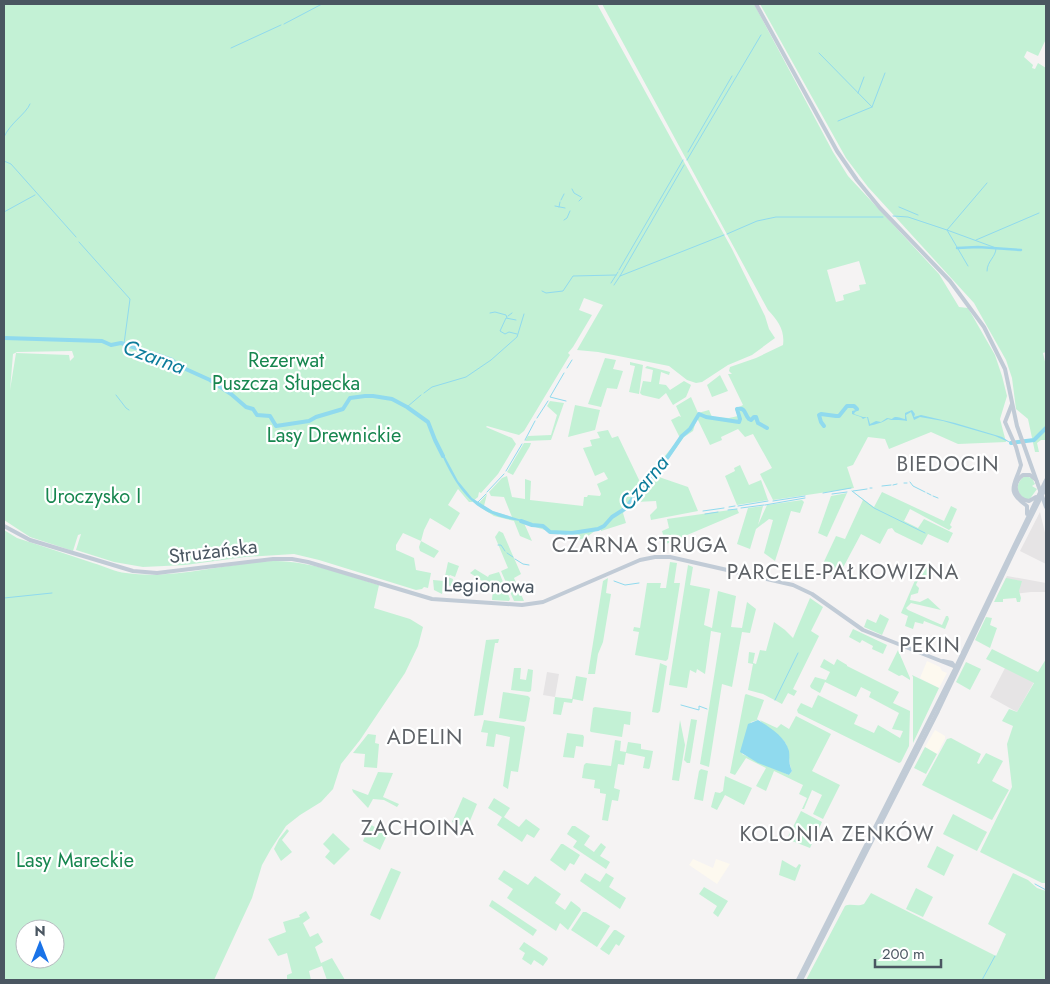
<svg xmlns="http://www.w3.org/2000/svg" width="1050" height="984" viewBox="0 0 1050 984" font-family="Jost,sans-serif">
	<rect width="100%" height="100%" fill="#f5f3f3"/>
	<g fill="#fdf9ef">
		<path d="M927,661L940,667L942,671L947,673L939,688L920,678Z"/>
		<path d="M935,730L945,736V739L937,754L925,747Z"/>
		<path d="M693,859L713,868L716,859L730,864L717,884L689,865Z"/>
	</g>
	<g fill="#e6e4e5">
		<path d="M1040,512L1046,537V564L1020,551Z"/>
		<path d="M1007,576L1046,583V592H1031L997,596Z"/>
		<path d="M1005,668L1034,682L1017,712L990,697Z"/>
		<path d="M547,672L559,674L555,697L543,695Z"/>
	</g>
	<g fill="#c3f1d5" fill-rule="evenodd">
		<path d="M4,4H597L732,249L765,316L769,329L775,338L752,355L728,365L702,382L696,383L687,380L669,366L598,352L577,350L603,305L584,298L579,310L592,315L573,347L568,353L570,355L568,358L524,431L519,435L487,426L486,427L512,438L516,444L498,474L481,493L479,492L478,497L472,502H469L458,489L448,505L460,513L450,530L430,518L424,530L421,541L439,551L434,558L420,551L419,547L421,541L403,533L396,545V550L414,558L416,570L431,573L428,588L424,587L422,589L416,590L319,560L294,554L245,557L185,565L143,567L114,562L76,550L81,534L78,535L73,551L30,537L4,520ZM72,351L74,357L70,361L69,355L16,353L10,390L13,354L17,352Z"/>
		<path d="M602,4H754L833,152L848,176L939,274L959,307L968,308L995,355L1002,376L1007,396L1000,419L1006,442L958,444L931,432L889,449L885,439L868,437L853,465L847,467L854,488L773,500L760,474L772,468L753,434L745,437L738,429L721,437L722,440L710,445L697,418L693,431L684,437L666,462L663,464L656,476L688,487L698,511L651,520L650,515L657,508L656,501L636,502L635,499L623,513L626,523L601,531V529L595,531L585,538L571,542L567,534C551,533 539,528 524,523L532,541L520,536L514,521L494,516L477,505L487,494L484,506L492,511L512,517L504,497L491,496L489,492L502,478L507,476L512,497L525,499V479L531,481L530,500L583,506L584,497H587L588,495L600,496L601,494L597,484L608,479L604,472L595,476L583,448L592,446L590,440L600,438L597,432L608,430L612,438L618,436L641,484C647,477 655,474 657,465L664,460L663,458L680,438L671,420L679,416L681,417L676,406L691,397L698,413L709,410L712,417L729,418L738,416L735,409L743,405L728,374H732L729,371L730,367L756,358L783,345C785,330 778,321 768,310ZM859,261L866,284L859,285L860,290L843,295L844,300L836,302L827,270Z"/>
		<path d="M760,4H1046V39L1038,56L1027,51L1024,57L1033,65L1032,68L1035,69L1038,63L1046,68V352L1043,353L1046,366V440H1041L1037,443L1039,452H1035L1028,419L1016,409L1012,378L1006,360L974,303L868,187L846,158Z"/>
		<path d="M605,358L616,360L613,369L623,371L617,389L607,388L601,407L588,404Z"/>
		<path d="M630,362L643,365L639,394L629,392L635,366L630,365Z"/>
		<path d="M647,366L670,372L669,375L661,372L659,384L666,385L670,390L684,381L691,385L686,397L673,405L666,393L659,399L642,395L640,393L643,381L651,382L653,370L645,368Z"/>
		<path d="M720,375L728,391L712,397L707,385Z"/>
		<path d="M550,401L564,403L551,440L525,441L528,436L551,435L557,415L547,406Z"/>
		<path d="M575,405L600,410L595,430L568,437Z"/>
		<path d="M524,443H531L530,446L513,475L507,472Z"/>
		<path d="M740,465L749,485L761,480L768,500L737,505L725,476L735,471L734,468Z"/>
		<path d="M1025,476L1032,478L1035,484L1032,486L1037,489L1029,500C1016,497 1014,483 1025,476Z"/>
		<path d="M853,492L874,507L882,492L944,521L951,506L957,509L950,525L952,527L949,530L910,509L904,521L918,528L924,519L953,533L948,543L928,534L922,545L895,532L892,528L888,529L880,544L861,534L838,577L821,568L836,536L845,539L863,500Z"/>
		<path d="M847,493L827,537L818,533L831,496Z"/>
		<path d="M802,500L804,502L800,513L791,511L775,561L764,553L773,520L769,519L756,529L750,549L737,544L748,508L763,506L758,525L767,505Z"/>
		<path d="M737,509L739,513L666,544L662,531L669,528L667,519Z"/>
		<path d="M4,530L17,538C43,546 68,555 93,563C104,566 115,572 126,573C175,580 224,563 272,561C308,560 345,575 379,585L374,608L410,619L423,627L418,646L405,673L360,740L341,764L333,789L321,802L300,815L286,826L271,849L262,865L252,898L214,980H4ZM25,929H55V959H25Z"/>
		<path d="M499,531L503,533L521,574L514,578L524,601H514L501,571L508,568L495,537Z"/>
		<path d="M448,562L459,566L455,577L450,575L448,577L453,579L452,586L443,585L442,594L434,590L433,580L444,581Z"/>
		<path d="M670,562L677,563L674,583H680L668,659L666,661L635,655L639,632L633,631L634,627L640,628L647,583H661L660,588H666Z"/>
		<path d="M922,564L934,570L928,580C921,581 919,577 916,585L919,588L918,593L911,595L910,600L920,602L928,598L941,610L911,603L906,608L908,610L942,625L946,616H948L949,619L945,629L924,621L923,624L915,622L913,629L905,626L908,616L901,613Z"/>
		<path d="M688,565L693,567L690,585L710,589L704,625L712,628L718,591L736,596L731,627L742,628L747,602L756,609L750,633L742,632L732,687L722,684L709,767L700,764L721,633L711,631L705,674L697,669L696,673L690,670L687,688L669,685Z"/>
		<path d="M475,569L488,577L489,575L499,572L510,599L509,601L492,600L493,588L480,587L484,582L470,573Z"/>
		<path d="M608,578L606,593L611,594L603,642L598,654L595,674H588L603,581Z"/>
		<path d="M1006,578L1022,581L1019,591L1021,598L1020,602H1017L1016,598L1003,599V602H994Z"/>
		<path d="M810,598L823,607L811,631L819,636L793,689L797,691L794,696L788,693L782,704L763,694L748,690L753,664L748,663L749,652L755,653L753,663L756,664L760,650L766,651L774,622L785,630L793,638Z"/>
		<path d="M880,614L889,619L882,635L864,627L867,619L876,623Z"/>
		<path d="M986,617L992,618L990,625L997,628L990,648L975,640Z"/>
		<path d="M853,629L887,645L883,654L872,649L873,646L862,640L860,643L849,637Z"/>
		<path d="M499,639L498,643H495L483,715L474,716L486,640Z"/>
		<path d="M992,649L1038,672L1046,659V883H1042L980,852L1012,787L1007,744L1013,726L1002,721L1009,709L1017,712L1034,683L986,659Z"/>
		<path d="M898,650L910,678V680L902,675L899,676L888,670Z"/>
		<path d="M824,659L834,665L837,659L847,665V666L899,692L893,703L910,711L909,746L901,762L899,763L798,713L797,710L801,703L812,708L818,695L858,715L854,724L874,733L878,725L900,738L903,731L892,729L899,713L869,697L871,692L861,687L856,697L825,682L820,693L811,688L810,686L815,677L826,680L830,672L820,667Z"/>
		<path d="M966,662L981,669L970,690L956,682Z"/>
		<path d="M660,663L667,666L660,711L658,713L652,712Z"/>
		<path d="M514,668H521L520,679L526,680L528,669L533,670L531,691L529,692L511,690Z"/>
		<path d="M912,675L939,688L913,743V677Z"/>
		<path d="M576,676L587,678L583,701L573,699L572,703L564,702L561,715L553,714L555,697L572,699Z"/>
		<path d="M503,692L528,696L530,698L526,721L524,722L499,718Z"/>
		<path d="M746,694L764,700L757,719L758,720L751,722L742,754L789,775L792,771C788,762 790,753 786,744C780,734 766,729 760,720L777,728L781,724L789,729L796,716L831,734L812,771L840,785L823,819L813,814L822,795L812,790L804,809H802L807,798L799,794L803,785L774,771L766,791L756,786L766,768L746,758L735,775L730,773L745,695Z"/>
		<path d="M595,707L631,712L630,725L624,724L622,737L591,732L590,731L593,708Z"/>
		<path d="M691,719L697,720L690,763H687L684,760Z"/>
		<path d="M484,720L524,726L525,728L518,772L511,771L508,789L503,786L510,737L496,734L494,747L486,746L488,733L481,732Z"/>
		<path d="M680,720L685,745L679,781L672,780Z"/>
		<path d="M567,733L583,735L584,737L583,747L576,746L574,758L563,757Z"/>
		<path d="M368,734L376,735L375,743L379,744L377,768L364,767L365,754L353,753Z"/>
		<path d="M951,738L981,754L977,763L979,764L986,753L1003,761L992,781L1009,790L992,820L922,785L947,739Z"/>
		<path d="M615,740L621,741L620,751L626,752L628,742L641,744V749L653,751L650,767L649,769L643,768L645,757L626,753L624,765L618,764L614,788L620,790L618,801L612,800L608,821L602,820L606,794L600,793V789L594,788L595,780L582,778L584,765L586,763L611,766Z"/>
		<path d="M925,747L937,754L926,774L914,768Z"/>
		<path d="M701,769L708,771L703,801L694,799L699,771Z"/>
		<path d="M378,772L393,773L383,797L399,804L397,807L384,800L373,799L368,808L353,792L352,789L368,795Z"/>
		<path d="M725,776L752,788L744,805L725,795L717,810L711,807L715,792L720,793L723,791Z"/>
		<path d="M463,797L477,804L467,828L452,822Z"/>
		<path d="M494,798L510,808L504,817L519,827L526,819L540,829L534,838L527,834L522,842L497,825L502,817L488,808Z"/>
		<path d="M801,811L822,822L810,848L787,839Z"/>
		<path d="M953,814L987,832L977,851L943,834Z"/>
		<path d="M370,824L387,835L380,850L363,841Z"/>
		<path d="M572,826H575L590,836L584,845L594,852L601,843L606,847L600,856L610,862L606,869L573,847L577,841L567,834Z"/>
		<path d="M287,829L289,831L282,840L292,852L281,861L274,849L279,839Z"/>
		<path d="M333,833L350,849L334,865L325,857L330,851L323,844Z"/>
		<path d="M561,844H563L580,855L574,865L570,863L565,871L550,860Z"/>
		<path d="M937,846L954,855L944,876L927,867Z"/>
		<path d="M782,860L796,868L799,864L801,865L795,881L779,875Z"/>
		<path d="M391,868L401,872L380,920L370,915Z"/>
		<path d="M504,870L528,885L535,876L561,894L555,903L565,910L571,901L580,908L581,910L568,930L560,923L556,931L507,898L513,889L498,879Z"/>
		<path d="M585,873L600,882L606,873L614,878L609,887L626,898L620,909L580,881Z"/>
		<path d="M1013,873L1028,880L1037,888L1046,891V980H806L845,906C851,903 857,907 864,904L871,893L996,956L1006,934L988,924Z"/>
		<path d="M704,887L728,901L718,917L713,913L717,906L699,894Z"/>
		<path d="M916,888L933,897L923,917L906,909Z"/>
		<path d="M492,900L537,930L533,936L489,906Z"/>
		<path d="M306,911L310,918L303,923L310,937L318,933L323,942L315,947L321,963L332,958L345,980H327L322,966L309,971L311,980H287V975L292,973L287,953L278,956L268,939L286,932L283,922L300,917L299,915Z"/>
		<path d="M583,912H586L610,926L597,947L571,930Z"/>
		<path d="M614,930H616L625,936L619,946L616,944L609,955L600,949Z"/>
		<path d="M524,942L547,957L548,959L543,966L534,960L531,965L522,959L525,953L519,949Z"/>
	</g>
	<g fill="#90daee">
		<path d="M855,405L859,410L855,412L854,414L863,417H868L870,424L876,421L881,422L887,418L892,419C895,415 900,418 905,419V413L912,410L915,414L914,417L921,415L955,423L1002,437L1013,444L995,436L943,421L920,417L914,420L911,412L906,415L907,421C900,419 892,421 888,419C882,423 876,424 869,426L867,417L863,419L861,417L852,414V411L856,410L853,407Z"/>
		<path d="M441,453H443L458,481L472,498L493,511L525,521V522C515,520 504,519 495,515C467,505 452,478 441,453Z"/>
		<path d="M758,720C769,727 785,736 789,751C790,759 788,762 792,771L789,775L758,763L740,752L748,724Z"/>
	</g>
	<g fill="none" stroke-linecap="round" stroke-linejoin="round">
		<g stroke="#90daee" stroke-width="1">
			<path d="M284,24L322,4"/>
			<path d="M231,48L281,25"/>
			<path d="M819,53L872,107"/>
			<path d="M858,93L864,77"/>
			<path d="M838,121L872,107L885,73"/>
			<path d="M4,137C10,123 26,114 30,104"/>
			<path d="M688,152L732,76"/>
			<path d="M687,160L761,35"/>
			<path d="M4,161L11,164L76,237"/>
			<path d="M684,165L620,276L724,235"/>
			<path d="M572,189L574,193L581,197"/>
			<path d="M561,200L564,194"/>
			<path d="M579,201L582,198"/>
			<path d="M555,206L565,208"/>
			<path d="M559,207L560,202"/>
			<path d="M899,207L918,215"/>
			<path d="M4,212L35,195"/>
			<path d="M893,216L908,217L947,230L968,266"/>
			<path d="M564,220L567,218L570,211"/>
			<path d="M727,234L757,221L776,217H883"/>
			<path d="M976,240L1039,213"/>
			<path d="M79,242L130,299L124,344"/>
			<path d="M619,270L683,160"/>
			<path d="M987,271C987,261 996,257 996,248L947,230L987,183"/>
			<path d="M611,283L618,272"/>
			<path d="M614,285L620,276"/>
			<path d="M542,291L546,293L563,291L573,276L616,275"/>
			<path d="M490,313L495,312L506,315L507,318"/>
			<path d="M508,316L512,313"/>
			<path d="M516,320L506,318L500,331L505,334L509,332L517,334"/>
			<path d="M567,368L572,360"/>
			<path d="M564,373L550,397L566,401"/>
			<path d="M424,393L432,387L466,377L491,360L517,337L524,314"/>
			<path d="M116,395L126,408L129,410"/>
			<path d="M407,407L421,395"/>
			<path d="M537,418L548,401"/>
			<path d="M525,440L535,421"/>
			<path d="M506,471L522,444"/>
			<path d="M910,482L913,486L925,492"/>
			<path d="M904,483H907"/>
			<path d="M893,485L897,484"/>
			<path d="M882,486L891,485"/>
			<path d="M870,488H872"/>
			<path d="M852,491L874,508L925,533"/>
			<path d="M853,491L867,489"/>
			<path d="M487,492L504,474"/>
			<path d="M823,493L851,488"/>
			<path d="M927,493L931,495"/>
			<path d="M832,494L847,492"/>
			<path d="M933,496L938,498"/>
			<path d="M773,501L805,496"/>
			<path d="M478,502L486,494"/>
			<path d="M765,505L805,498"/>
			<path d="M738,506L768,501"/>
			<path d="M729,507L735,506"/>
			<path d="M741,508L764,505"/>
			<path d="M728,510L737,509"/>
			<path d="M703,511L724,508"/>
			<path d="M705,514L718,512"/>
			<path d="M498,545H501L505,551"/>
			<path d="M507,553L513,557"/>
			<path d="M515,559L523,564L529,565"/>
			<path d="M614,581L625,585L639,583"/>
			<path d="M4,598L52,593"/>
			<path d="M775,700L798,653"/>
			<path d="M681,705L699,710V706L707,709"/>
			<path d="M1035,884L1046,890"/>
			<path d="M982,980L995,956"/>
		</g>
		<path stroke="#90daee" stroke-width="2.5" d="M957,248L978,247L1021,250"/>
		<g stroke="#90daee" stroke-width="4">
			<path d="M4,338L102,341L111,345L121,343L172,360L179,366L210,380L231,394L246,407L253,409L257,415L270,416L276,426L309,421L316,417L343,409L350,398L365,396H373L392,399L407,407L428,422L435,440L443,456"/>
			<path d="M824,426L821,422L819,415L821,414L836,416H839L847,406H854L857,409"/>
			<path d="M1011,443L1034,440L1046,428"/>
			<path d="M521,521L532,525L543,526L550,532L572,533L598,529L604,526L612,517L626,508L643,484L657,472L659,465L667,458L682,436L690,429L699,414L706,417L739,422L740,419L737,409C746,407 744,414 749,419L751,420L754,417H756L758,423L767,428"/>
		</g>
		<g stroke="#c1cbd6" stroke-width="4">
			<path d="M756,4L837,151L857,180L880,208L950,281L984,327L1005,369L1017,426L1037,482"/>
			<path d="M1012,404L1005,422L1016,447L1021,465C1015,486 1005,490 1027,506V514"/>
			<path d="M1035,479L1030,475H1023C1011,483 1015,499 1029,501L1036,497"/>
			<path d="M4,526L30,540L133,571L157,573L273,559H292L308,562L432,599L522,605L543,602L640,560L655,557H670L793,585L812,594L863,630L956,667"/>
			<path d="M943,661L952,663L956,668"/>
			<path d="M798,980L956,667L1046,480"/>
			<path d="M801,980L938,711L1015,549L1046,487"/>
		</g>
		<path stroke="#c1cbd6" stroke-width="4" d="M1037,482L1046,507"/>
	</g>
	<g text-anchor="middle" stroke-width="4.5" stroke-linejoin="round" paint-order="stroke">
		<g font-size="20" fill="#17864f" stroke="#fff">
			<text x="286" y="367">Rezerwat<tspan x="286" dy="23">Puszcza Słupecka</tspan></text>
			<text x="334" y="442">Lasy Drewnickie</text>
			<text x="93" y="503">Uroczysko I</text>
			<text x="75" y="867">Lasy Mareckie</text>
		</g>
		<g font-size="20" fill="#4a5661" stroke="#fff">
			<text transform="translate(213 551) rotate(-7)" y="7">Strużańska</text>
			<text transform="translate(489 585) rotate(1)" y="7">Legionowa</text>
		</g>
		<g font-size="21" font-style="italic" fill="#0c7c9b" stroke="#fff">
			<text transform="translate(154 357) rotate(20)" y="7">Czarna</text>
			<text transform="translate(644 483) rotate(-50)" y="7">Czarna</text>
		</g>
		<g font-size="21" letter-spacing="1" fill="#5f6368" stroke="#fff">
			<text x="948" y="471">BIEDOCIN</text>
			<text x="640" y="552">CZARNA STRUGA</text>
			<text x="843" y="579">PARCELE-PAŁKOWIZNA</text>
			<text x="930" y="652">PEKIN</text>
			<text x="425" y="744">ADELIN</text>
			<text x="418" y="835">ZACHOINA</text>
			<text x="837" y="841">KOLONIA ZENKÓW</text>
		</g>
	</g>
	<rect width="1050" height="984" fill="none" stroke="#4a5661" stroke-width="10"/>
	<g transform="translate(40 944)"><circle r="24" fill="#ffffff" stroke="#b7bbc0"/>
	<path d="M0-4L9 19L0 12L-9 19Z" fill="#1a73e8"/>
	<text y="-8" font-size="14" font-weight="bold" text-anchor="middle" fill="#4a5661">N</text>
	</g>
	<path d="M875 959v8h66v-8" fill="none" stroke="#4a5661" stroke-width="2.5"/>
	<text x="882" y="959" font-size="15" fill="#4a5661" stroke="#ffffff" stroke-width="4" paint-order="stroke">200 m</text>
</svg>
